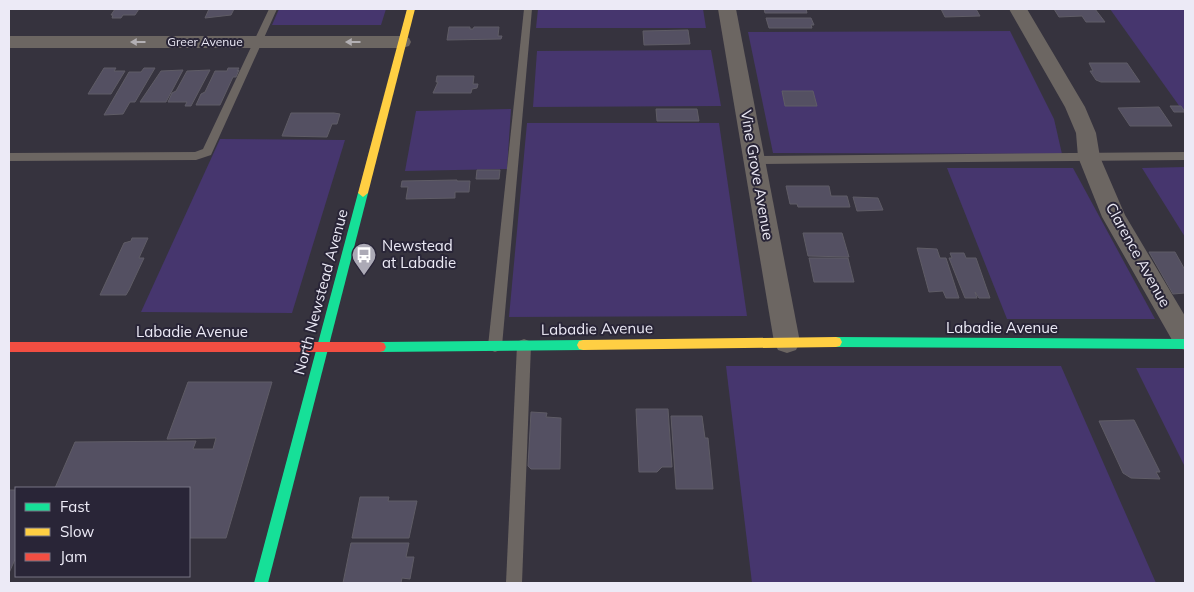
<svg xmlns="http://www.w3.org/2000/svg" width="1194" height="592" viewBox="0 0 1194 592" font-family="Mulish,sans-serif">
	<rect width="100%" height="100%" fill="#36333e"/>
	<g fill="#46366e">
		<path d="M279,9H386L381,25H272Z"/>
		<path d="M538,9H703L706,28H536Z"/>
		<path d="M1110,9H1185V114Z"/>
		<path d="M1010,31L1054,119L1062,154L773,153L748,32Z"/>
		<path d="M711,50L721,106L533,107L537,51Z"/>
		<path d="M511,109L507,169L405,171L416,111Z"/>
		<path d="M527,123H719L747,316L509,317Z"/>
		<path d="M220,139L345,140L292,313L141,312Z"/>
		<path d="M1185,167V237L1142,168Z"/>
		<path d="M947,168H1073L1155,319H1007Z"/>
		<path d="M726,366H1061L1156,583H752Z"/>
		<path d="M1136,368H1185V467Z"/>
	</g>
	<g fill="#545062" stroke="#5f5c66">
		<path d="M115,9H139L135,15H123L121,18H112L113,15H111Z"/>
		<path d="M209,9H234L231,15L205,18Z"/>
		<path d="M764,9H806L807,13H765Z"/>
		<path d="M941,9H976L980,16L945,17Z"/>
		<path d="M1054,9H1095L1105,22H1086L1082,16L1059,17Z"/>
		<path d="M766,18H811L814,25H811L812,28H769Z"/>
		<path d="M449,27H470V29H473L474,27H499L498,36H502L501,39L447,40Z"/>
		<path d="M688,30L690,44L644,45L643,31Z"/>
		<path d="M1089,63H1127L1140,82H1101L1096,80L1090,71H1093Z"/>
		<path d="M104,68H116L114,71H125L111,94H88Z"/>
		<path d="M144,68H155L135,102H130L123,114L104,115L129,72H141Z"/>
		<path d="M228,68H239L237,71L239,70L236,77H233L220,105H196L201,94L205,92L215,71H227Z"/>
		<path d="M183,70L166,102H140L161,71Z"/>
		<path d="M210,70L191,106H185L187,102H168L172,93L176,91L187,71Z"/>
		<path d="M437,76H474L473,84H478L477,88L472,89L471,93H433L438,82H436Z"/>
		<path d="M782,91H813L817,106H785Z"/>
		<path d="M1170,106H1181L1185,112H1174Z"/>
		<path d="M1159,107L1172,126H1130L1118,108Z"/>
		<path d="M656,109H697L699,121H657Z"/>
		<path d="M291,113H334L340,114L337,124H332L327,137L282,136Z"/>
		<path d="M477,170H500L499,179H476Z"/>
		<path d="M457,180V181H470L469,192H455V198L406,199L408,187H401L402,181Z"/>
		<path d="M786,186H829L831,196H847L850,207H798L797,204H790Z"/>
		<path d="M853,197L878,198L883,210L857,211Z"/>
		<path d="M803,233H842L849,257L808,256Z"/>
		<path d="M132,238H148L139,258H144L129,290L126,295H100L124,243L131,241Z"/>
		<path d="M917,248L937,249L940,258H946L959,298H946L943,291L929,292Z"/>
		<path d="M1149,252H1175L1185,270V293L1173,294Z"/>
		<path d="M950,253H964L966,258H976L990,298H979L975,292L977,298H965L949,258H952Z"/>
		<path d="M809,258H848L854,282H814Z"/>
		<path d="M188,382H272L226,538H189V488H55L75,442L196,441L193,449H213L216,438L167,439Z"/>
		<path d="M636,409H668L672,467H662L657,472H639Z"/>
		<path d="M531,412L547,413L546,417L561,418L560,469H531L528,466Z"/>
		<path d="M671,416H702L705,438H708L713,489H676Z"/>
		<path d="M1134,420L1160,472H1156L1160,479L1131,478L1123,473L1099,421Z"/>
		<path d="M9,490H16V557L9,573Z"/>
		<path d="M360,497H389L388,501H417L409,538H352Z"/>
		<path d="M351,543H409L406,557H414L410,579L402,578L401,583H343Z"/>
	</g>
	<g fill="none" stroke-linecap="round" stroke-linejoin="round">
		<g fill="#6c6662" fill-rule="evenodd">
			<path d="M269,9H277L211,155L196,160L9,161V153L195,152L203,149Z"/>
			<path d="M524,9H532L502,346L500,350L495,352L490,350L488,346Z"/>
			<path d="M1185,152V160L755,164L750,160L755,156Z"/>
			<path d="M524,339L529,341L531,345L522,583H506L517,345L519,341Z"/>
		</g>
		<g fill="#6c6662" fill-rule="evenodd">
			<path d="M718,9H736L800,342L796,350L787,353L778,350L774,342Z"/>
			<path d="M1009,9H1027L1085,107L1096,133L1100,157L1125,215L1185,316V350L1176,347L1102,217L1078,157L1076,133L1065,107Z"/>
			<path d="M9,36H402L409,38L411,42L409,46L402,48H9Z"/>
		</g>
		<g fill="#16e098" fill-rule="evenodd">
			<path d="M363,189L368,193L268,583H254L358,193Z"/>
			<path d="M836,337L1185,339V349L836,347L832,346L830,342L832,338Z"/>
			<path d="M583,340L587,341L589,345L587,349L583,350L380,352L376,351L374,347L376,343L380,342Z"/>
		</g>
		<g fill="#ffcf43" fill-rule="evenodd">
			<path d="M407,9H415L368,193L363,197L358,193Z"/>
			<path d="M836,337L840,338L842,342L840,346L836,347L583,350L579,349L577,345L579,341L583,340Z"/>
		</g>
		<path fill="#f24e42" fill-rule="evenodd" d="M9,342H380L384,343L386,347L384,351L380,352H9Z"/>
	</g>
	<defs><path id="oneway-solid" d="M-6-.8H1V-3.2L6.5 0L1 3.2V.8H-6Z" transform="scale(1.25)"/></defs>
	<g fill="#b2afb3">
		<use href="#oneway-solid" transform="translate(138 42) rotate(-180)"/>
		<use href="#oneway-solid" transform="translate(353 42) rotate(-180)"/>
	</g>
	<defs>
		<symbol id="bus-pin" viewBox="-11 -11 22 30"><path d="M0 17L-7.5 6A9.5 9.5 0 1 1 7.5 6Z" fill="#acaab6" stroke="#292537"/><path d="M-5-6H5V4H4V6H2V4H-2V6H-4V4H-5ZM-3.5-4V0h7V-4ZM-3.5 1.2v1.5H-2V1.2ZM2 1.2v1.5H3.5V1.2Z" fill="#fff"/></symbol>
	</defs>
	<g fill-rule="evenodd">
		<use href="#bus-pin" x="350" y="241" width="28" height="38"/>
	</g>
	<g text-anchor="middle" stroke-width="4" stroke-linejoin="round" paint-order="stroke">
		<g font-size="12" fill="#eceaf6" stroke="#292537">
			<text x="205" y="46">Greer Avenue</text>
		</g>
		<g font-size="15" fill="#eceaf6" stroke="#292537">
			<text transform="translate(757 175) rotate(80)" y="5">Vine Grove Avenue</text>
			<text transform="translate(1138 255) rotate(61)" y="5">Clarence Avenue</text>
			<text transform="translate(321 292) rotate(-75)" y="5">North Newstead Avenue</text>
			<text x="1002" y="333">Labadie Avenue</text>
			<text transform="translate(597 329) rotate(-1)" y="5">Labadie Avenue</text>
			<text x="192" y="337">Labadie Avenue</text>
		</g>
		<g font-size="15" fill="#eceaf6" stroke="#292537" text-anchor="start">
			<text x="382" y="251">Newstead<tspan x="382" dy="17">at Labadie</tspan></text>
		</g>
	</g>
	<rect width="1194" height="592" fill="none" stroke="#eceaf6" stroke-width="20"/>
	<rect x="15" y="487" width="175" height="90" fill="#292537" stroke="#777483"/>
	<rect x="25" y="503" width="25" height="8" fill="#16e098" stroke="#777483"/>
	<text x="60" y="512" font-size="15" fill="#eceaf6">Fast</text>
	<rect x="25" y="528" width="25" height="8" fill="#ffcf43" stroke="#777483"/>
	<text x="60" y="537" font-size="15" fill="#eceaf6">Slow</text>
	<rect x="25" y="553" width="25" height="8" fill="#f24e42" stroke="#777483"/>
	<text x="60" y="562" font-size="15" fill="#eceaf6">Jam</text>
</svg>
